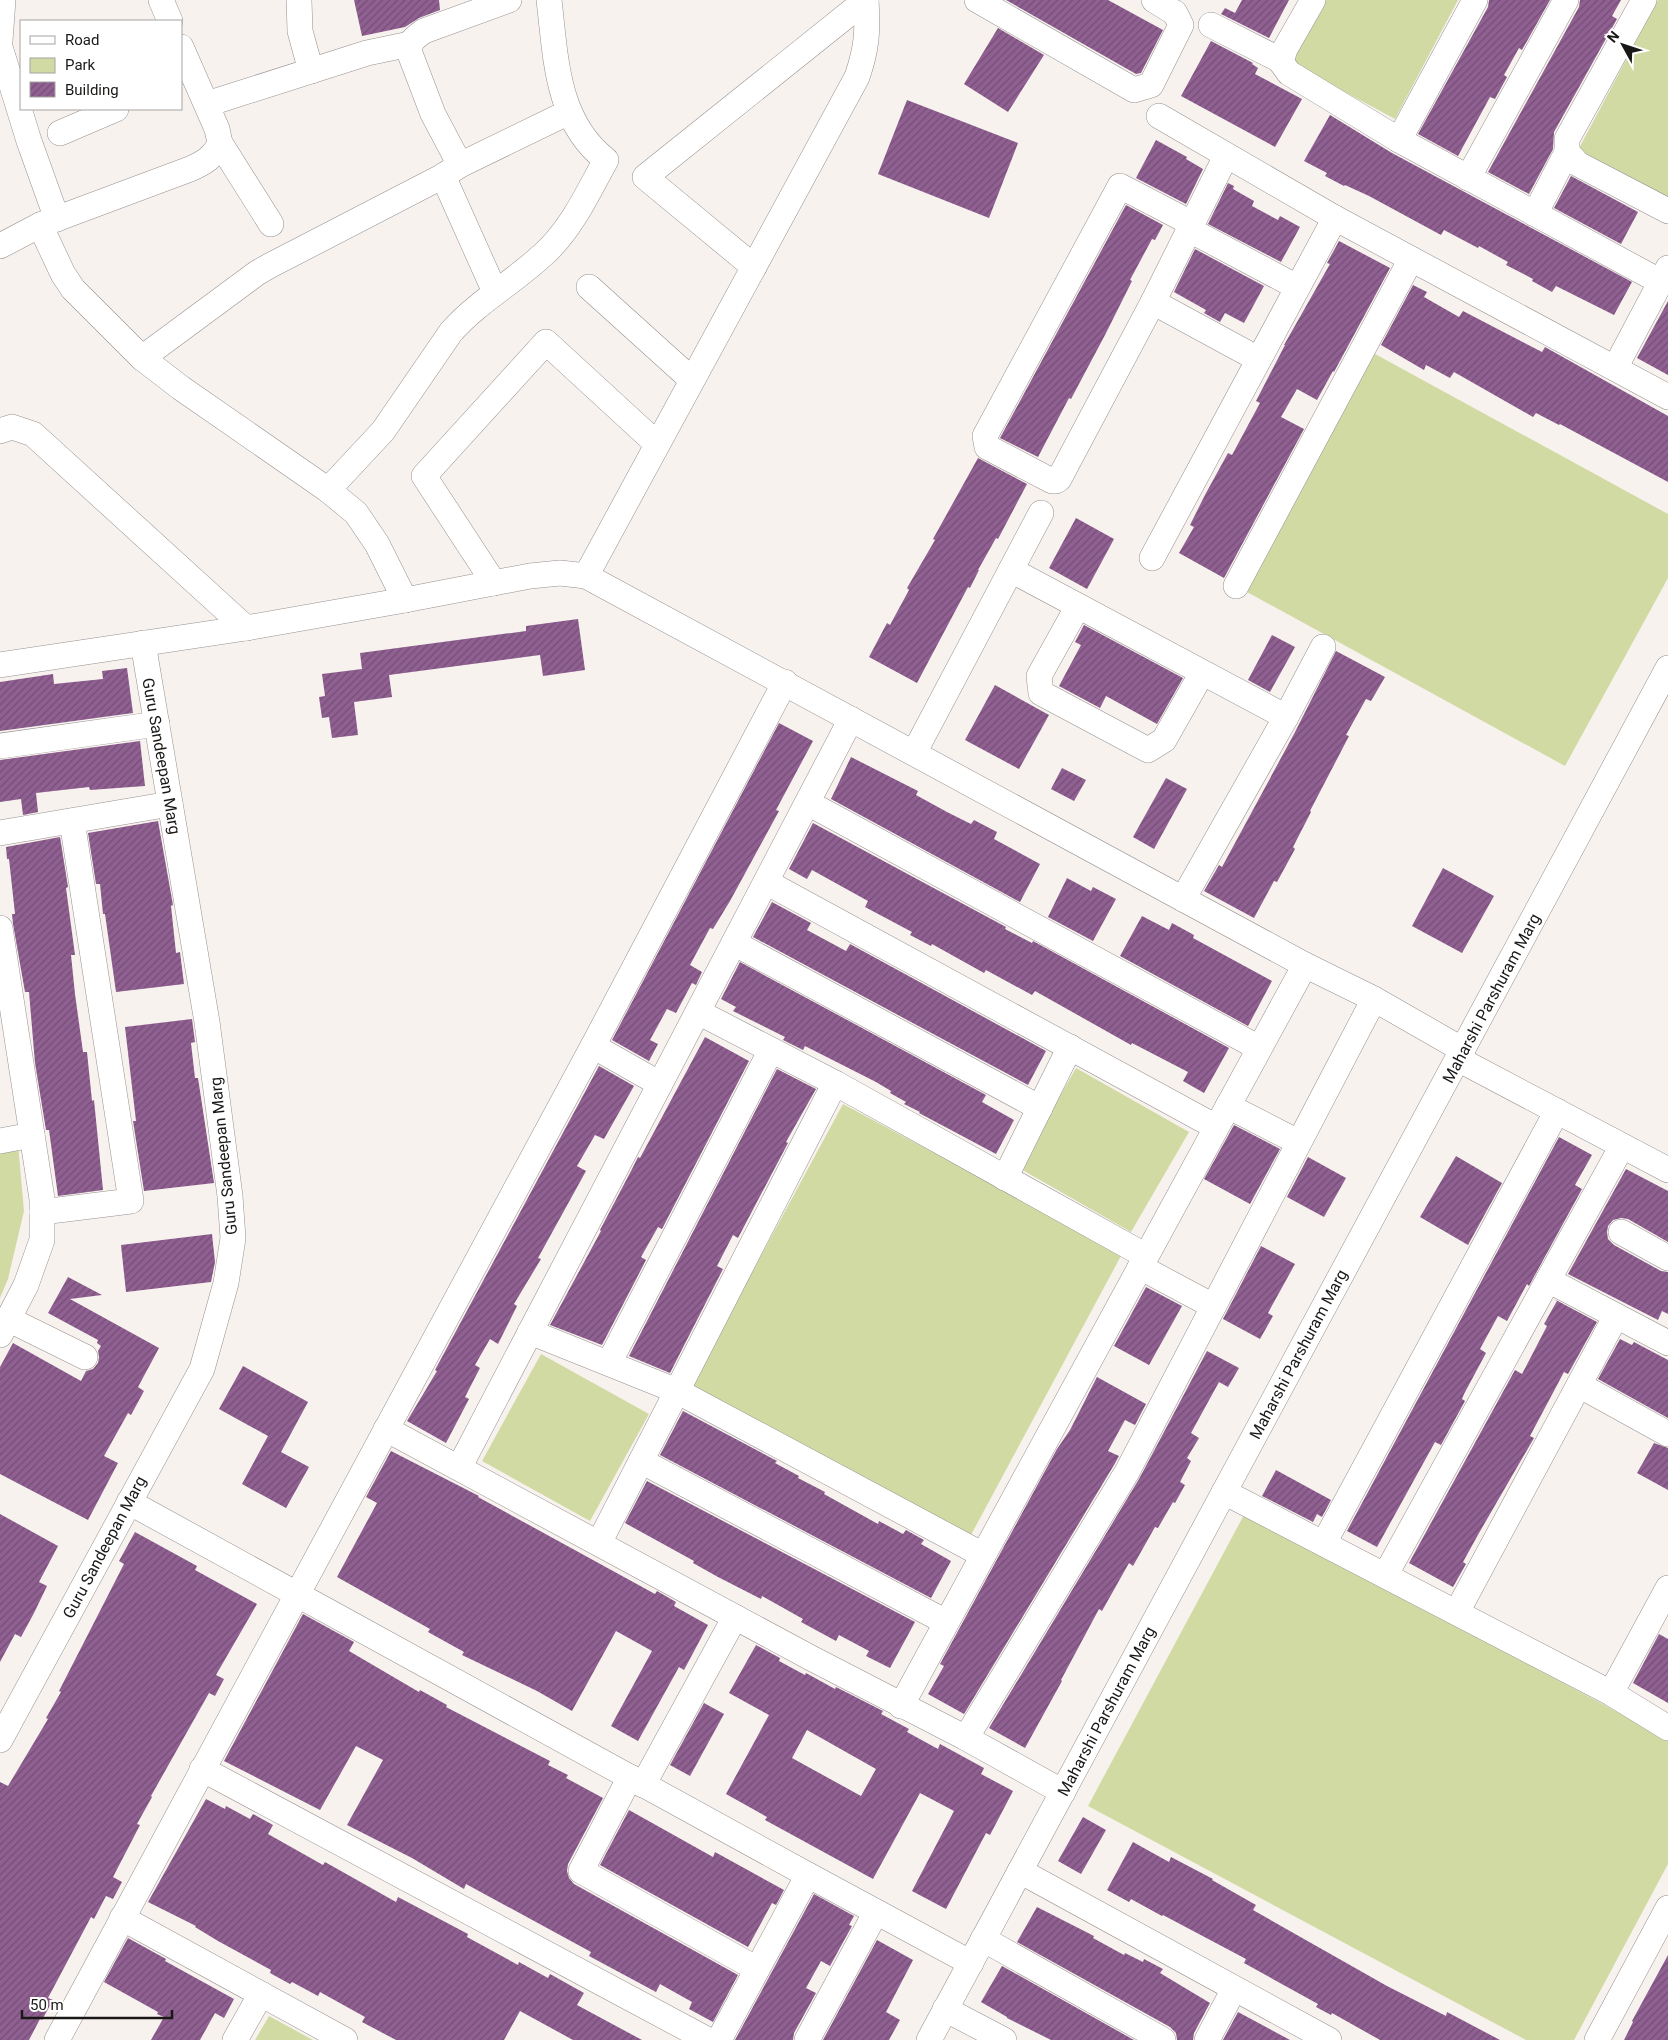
<svg xmlns="http://www.w3.org/2000/svg" width="1668" height="2040" viewBox="0 0 1668 2040" font-family="Roboto,sans-serif">
	<defs>
		<pattern id="building-hatch" width="6" height="6" patternUnits="userSpaceOnUse" patternTransform="scale(1.25)"><rect width="6" height="6" fill="#8f6091"/><path d="M-1 1l2-2M0 6l6-6M5 7l2-2" fill="none" stroke="#744e75"/></pattern>
	</defs>
	<rect width="100%" height="100%" fill="#f8f2ef"/>
	<g fill="#d2daa4">
		<path d="M1325,0H1458L1395,119L1291,63Z"/>
		<path d="M1658,0H1668V200L1577,152Z"/>
		<path d="M1366,349L1668,514V578L1565,766L1236,586Z"/>
		<path d="M1076,1068L1189,1132L1131,1232L1019,1168Z"/>
		<path d="M843,1104L1122,1254L971,1535L691,1385Z"/>
		<path d="M18,1144L24,1211L8,1279L0,1298V1147Z"/>
		<path d="M541,1354L649,1414L590,1521L482,1461Z"/>
		<path d="M1245,1513L1668,1739V1864L1574,2040H1526L1088,1806Z"/>
		<path d="M269,2016L313,2040H255Z"/>
	</g>
	<g fill="url(#building-hatch)" fill-rule="evenodd">
		<path d="M354,0H439L440,10L419,18L405,27L362,36Z"/>
		<path d="M1006,0H1108L1163,30L1141,73L1136,74Z"/>
		<path d="M1242,0H1289L1269,38L1221,14L1225,8L1235,13Z"/>
		<path d="M1489,0H1550L1522,50L1519,48L1504,75L1507,77L1495,99L1490,97L1458,156L1418,134L1488,7Z"/>
		<path d="M1580,0H1621L1612,16L1617,19L1554,132L1553,149L1529,194L1488,172L1579,7Z"/>
		<path d="M998,28L1044,55L1008,112L964,84Z"/>
		<path d="M1211,41L1253,63L1252,64L1258,68L1255,74L1302,99L1275,147L1181,96Z"/>
		<path d="M907,100L1018,143L989,218L878,174Z"/>
		<path d="M1330,115L1392,153L1632,282L1614,315L1556,286L1552,292L1532,281L1533,279L1506,265L1508,262L1479,246L1478,248L1444,230L1441,235L1369,196L1345,185L1344,186L1325,176L1327,173L1304,161Z"/>
		<path d="M1156,140L1187,157L1186,159L1203,169L1186,204L1136,178Z"/>
		<path d="M1571,176L1638,212L1621,244L1554,208Z"/>
		<path d="M1228,183L1234,186L1233,189L1254,201L1252,206L1278,220L1280,216L1300,227L1281,262L1208,224Z"/>
		<path d="M1126,205L1163,225L1155,240L1152,239L1130,280L1132,281L1105,335L1071,399L1069,398L1038,457L1000,438Z"/>
		<path d="M1339,241L1390,268L1334,372L1333,371L1317,400L1297,389L1281,417L1304,429L1224,578L1179,553L1194,527L1190,525L1206,493L1228,453L1232,455L1260,403L1256,401L1285,345H1284L1330,264L1327,263Z"/>
		<path d="M1195,249L1264,286L1244,323L1225,313L1220,322L1204,313L1206,310L1174,292Z"/>
		<path d="M1413,285L1427,292L1424,297L1459,317L1463,311L1542,352L1545,347L1668,416V482L1560,424L1559,425L1536,413L1533,417L1454,372L1450,378L1426,365L1424,370L1381,345Z"/>
		<path d="M1668,301V375L1637,358Z"/>
		<path d="M978,458L1027,484L998,539L996,538L978,570H979L970,588L968,587L917,683L869,657L887,623L890,625L909,590L907,588L935,540L933,539Z"/>
		<path d="M1076,518L1114,539L1087,589L1049,568Z"/>
		<path d="M578,619L585,670L543,676L540,655L389,675L392,697L354,702L358,735L332,738L329,717L322,718L319,697L325,696L322,674L362,669L360,653L526,631V626Z"/>
		<path d="M1084,625L1183,678L1157,724L1106,696L1100,708L1059,686L1081,645L1075,642Z"/>
		<path d="M1272,635L1295,647L1270,692L1248,680Z"/>
		<path d="M1336,651L1385,677L1371,701L1366,699L1346,735L1349,736L1310,811L1311,812L1293,847L1295,849L1277,882L1274,881L1254,918L1204,891L1219,865L1222,867L1294,734Z"/>
		<path d="M127,668L133,713L0,731V682L53,674L54,684L103,679L102,671Z"/>
		<path d="M995,685L1049,715L1019,769L965,740Z"/>
		<path d="M779,723L813,741L776,810L779,811L730,901L713,929L710,928L690,965L702,972L696,985L692,983L676,1013L667,1009L650,1040L658,1044L649,1061L612,1040Z"/>
		<path d="M140,741L145,786L90,790L89,787L36,793L38,812L23,815L21,799L0,802V760Z"/>
		<path d="M851,757L918,791L916,795L947,812L971,824L974,820L997,832L994,839L1040,864L1020,902L831,799Z"/>
		<path d="M1062,768L1086,780L1074,801L1051,789Z"/>
		<path d="M1166,778L1187,789L1154,849L1133,837Z"/>
		<path d="M158,821L173,905L171,906L176,953L180,952L184,984L116,992L105,914H103L100,884H96L88,833Z"/>
		<path d="M813,823L1006,927L1005,929L1032,943L1033,941L1229,1048L1204,1093L1183,1081L1188,1072L1132,1043L1131,1045L1035,991L1032,995L986,970L984,973L932,944L931,946L910,935L912,932L865,907L868,901L812,870L807,879L789,869Z"/>
		<path d="M60,837L68,887L66,888L75,955H71L75,994L83,1052H87L92,1101L94,1100L103,1190L58,1196L49,1130H46L35,1063L29,992H25L13,924L12,914H15L9,859H7L6,847Z"/>
		<path d="M1443,868L1494,896L1462,953L1412,926Z"/>
		<path d="M1067,878L1091,891L1093,887L1116,899L1093,941L1048,917Z"/>
		<path d="M772,902L811,923L807,930L846,951L850,944L1046,1051L1028,1085L753,937Z"/>
		<path d="M1142,916L1169,930L1172,923L1194,935L1193,938L1272,981L1248,1026L1120,956Z"/>
		<path d="M740,962L986,1095L982,1102L1014,1120L996,1154L919,1113L920,1112L904,1104L906,1102L890,1093L891,1091L876,1082L805,1046L803,1050L783,1040L785,1037L733,1011L736,1007L721,999Z"/>
		<path d="M192,1019L195,1042L191,1043L195,1078H198L214,1183L144,1191L133,1121H136L125,1027Z"/>
		<path d="M705,1037L749,1061L662,1229L658,1227L641,1257L646,1260L602,1345L550,1325L601,1231L600,1230L631,1171L638,1157L640,1158Z"/>
		<path d="M599,1066L634,1086L604,1139L595,1135L577,1166L586,1171L538,1258L541,1259L514,1304L517,1306L498,1344L490,1339L475,1365L480,1368L465,1397L469,1399L446,1443L407,1421L437,1371L435,1370Z"/>
		<path d="M777,1069L816,1089L786,1142L788,1143L738,1238L733,1235L717,1266L723,1269L670,1373L629,1356Z"/>
		<path d="M1234,1125L1280,1149L1250,1204L1204,1179Z"/>
		<path d="M1559,1137L1592,1155L1575,1185L1582,1189L1529,1286L1527,1284L1507,1321L1498,1316L1480,1349L1486,1353L1464,1394L1462,1399L1465,1401L1441,1445L1435,1442L1377,1547L1347,1531Z"/>
		<path d="M1456,1156L1502,1183L1468,1245L1420,1217Z"/>
		<path d="M1308,1157L1346,1178L1324,1217L1287,1197Z"/>
		<path d="M1626,1169L1668,1191V1242L1628,1219L1621,1218L1613,1220L1608,1226L1607,1232L1608,1239L1614,1245L1661,1271L1668,1272V1314L1662,1311L1658,1320L1568,1274Z"/>
		<path d="M212,1234L215,1262L211,1282L126,1292L121,1245Z"/>
		<path d="M1261,1246L1295,1264L1268,1313L1273,1316L1260,1339L1223,1319Z"/>
		<path d="M68,1277L102,1295L70,1299L159,1348L138,1387L144,1391L131,1415L128,1413L104,1456L118,1463L88,1520L0,1474V1367L13,1343L81,1381L86,1371L93,1369L98,1363L99,1357L98,1351L101,1346L97,1343L98,1340L48,1313Z"/>
		<path d="M1146,1287L1182,1306L1149,1365L1114,1346Z"/>
		<path d="M1554,1299L1597,1322L1568,1374L1564,1372L1530,1436L1534,1438L1479,1533L1463,1562L1466,1564L1453,1587L1409,1563L1515,1370L1522,1374L1547,1326L1544,1324L1557,1301Z"/>
		<path d="M1620,1339L1632,1345L1634,1342L1668,1360V1418L1598,1379Z"/>
		<path d="M1207,1351L1239,1368L1228,1387L1219,1382L1191,1433L1199,1438L1187,1458L1191,1461L1180,1482L1185,1485L1175,1503L1173,1502L1158,1528L1155,1527L1133,1566L1129,1563L1102,1611L1099,1609L1061,1680L1062,1681L1025,1748L989,1728L1139,1479Z"/>
		<path d="M243,1366L308,1402L281,1452L309,1467L286,1508L242,1484L268,1436L219,1409Z"/>
		<path d="M1097,1377L1146,1404L1135,1425L1125,1420L1108,1451L1119,1456L1114,1465L964,1714L928,1694L944,1666L940,1664L1057,1449L1070,1430Z"/>
		<path d="M683,1411L777,1461L775,1463L799,1476L798,1478L825,1492L824,1494L878,1524L879,1521L903,1534L906,1530L924,1540L921,1544L951,1561L931,1598L660,1455Z"/>
		<path d="M1654,1443L1668,1448V1490L1637,1473Z"/>
		<path d="M391,1451L479,1496L478,1497L655,1594L657,1591L676,1602L674,1606L708,1625L684,1670L679,1667L638,1741L611,1726L652,1651L616,1631L572,1711L537,1691L462,1655L464,1652L428,1632L430,1629L337,1577L377,1503L366,1497Z"/>
		<path d="M1276,1470L1331,1500L1322,1517L1317,1514L1313,1522L1262,1496Z"/>
		<path d="M647,1481L915,1622L890,1668L866,1656L869,1651L839,1635L836,1641L801,1622L803,1619L762,1596L761,1599L718,1577L693,1563L694,1561L625,1523Z"/>
		<path d="M0,1514L58,1546L39,1582L47,1586L34,1613L21,1637L15,1634L0,1662Z"/>
		<path d="M135,1532L197,1566L195,1570L257,1604L216,1675L224,1679L215,1696L209,1693L151,1796L152,1797L137,1824L140,1825L113,1877L122,1882L113,1899L106,1896L94,1919L91,1917L48,1998L53,2000L42,2020L40,2019L29,2040H0V1782L8,1786L48,1719L46,1718L61,1692L59,1691L124,1564L119,1561Z"/>
		<path d="M303,1614L354,1642L349,1651L419,1692L420,1690L447,1705L446,1707L550,1761L548,1765L568,1775L566,1778L603,1798L568,1864L567,1871L569,1878L574,1884L738,1975L713,2022L689,2009L692,2002L660,1984L656,1992L589,1956L591,1952L466,1884L464,1889L412,1858L347,1825L383,1760L356,1746L320,1810L224,1761Z"/>
		<path d="M1659,1634L1668,1639V1703L1633,1683Z"/>
		<path d="M756,1645L780,1658L779,1661L805,1675L806,1673L835,1689L836,1687L883,1711L881,1714L909,1729L907,1732L938,1749L940,1744L984,1768L981,1774L1013,1791L990,1835L986,1833L946,1909L912,1891L954,1811L920,1793L873,1879L765,1820L767,1817L726,1794L769,1715L729,1693ZM807,1730L876,1769L861,1796L792,1758Z"/>
		<path d="M704,1703L724,1714L690,1776L670,1765Z"/>
		<path d="M206,1799L225,1809L226,1806L250,1819L253,1814L273,1825L268,1834L323,1865L325,1862L396,1902L398,1897L468,1934L467,1937L518,1965L519,1962L548,1978L550,1974L584,1993L577,2005L642,2040H573L520,2011L504,2040H396L362,2022L365,2017L320,1992L318,1996L292,1982L290,1984L270,1973L271,1970L218,1941L195,1927L196,1926L148,1902Z"/>
		<path d="M629,1810L713,1857L715,1852L784,1890L776,1905L772,1903L748,1947L600,1865Z"/>
		<path d="M1083,1817L1106,1830L1081,1874L1058,1861Z"/>
		<path d="M1133,1842L1169,1862L1171,1857L1213,1879L1212,1880L1256,1905L1253,1910L1387,1986L1446,2016L1447,2012L1500,2040H1380L1332,2013L1331,2015L1316,2007L1318,2004L1244,1963L1246,1959L1163,1915L1162,1916L1131,1899L1129,1902L1107,1890Z"/>
		<path d="M814,1894L854,1916L849,1925L852,1926L830,1966L821,1961L806,1988L816,1993L794,2033L793,2040H735Z"/>
		<path d="M1037,1907L1094,1936L1093,1938L1124,1955L1125,1953L1143,1962L1144,1959L1163,1969L1160,1973L1210,2003L1194,2033L1193,2040H1177L1176,2033L1170,2027L1017,1942Z"/>
		<path d="M128,1938L166,1959L165,1961L234,1999L224,2018L215,2013L200,2040H151L164,2017L157,2014L158,2012L104,1982Z"/>
		<path d="M877,1940L913,1960L886,2012L900,2020L889,2040H823Z"/>
		<path d="M1668,1955V2040H1624L1633,2022L1632,2021Z"/>
		<path d="M1002,1966L1134,2040H1051L1007,2018V2017L981,2002Z"/>
		<path d="M1238,2012L1290,2040H1223Z"/>
	</g>
	<g fill="none" stroke-linecap="round" stroke-linejoin="round">
		<defs>
			<g id="minor">
				<path d="M161,0L170,21"/>
				<path d="M299,0L300,31L311,71"/>
				<path d="M977,0L1134,90L1151,85L1181,25L1175,13L1154,0"/>
				<path d="M1313,0L1285,49L1281,62L1289,73L1399,140L1661,282"/>
				<path d="M1644,0L1567,139V152L1578,164L1668,211"/>
				<path d="M1211,25L1282,61"/>
				<path d="M0,41L3,0"/>
				<path d="M0,47L29,141L57,219"/>
				<path d="M181,47L217,129L220,143L271,224"/>
				<path d="M207,104L367,53L410,44"/>
				<path d="M1159,116L1335,218L1668,397"/>
				<path d="M60,133L116,109"/>
				<path d="M1399,140L1475,0"/>
				<path d="M460,165L433,114L409,51C410,40 416,37 424,31L509,0"/>
				<path d="M443,176L495,292"/>
				<path d="M1468,178L1566,0"/>
				<path d="M1535,214L1567,152"/>
				<path d="M1191,223L1120,186L985,436L987,447L1052,481H1056L1059,479L1153,302L1226,156"/>
				<path d="M40,225L63,274L73,289L142,358L181,388L328,490L356,513L377,544L405,600"/>
				<path d="M1188,229L1297,287"/>
				<path d="M0,246L40,225L190,169C204,163 214,157 220,143"/>
				<path d="M754,267L645,177L866,0"/>
				<path d="M589,287L692,380"/>
				<path d="M1153,302L1258,359"/>
				<path d="M142,358L257,273L271,265L443,176L460,165L569,112"/>
				<path d="M1615,368L1668,268"/>
				<path d="M0,431L12,427L33,434L246,628"/>
				<path d="M328,490L383,431L451,332C480,299 520,279 551,247C575,222 589,190 606,160C556,121 556,58 549,0"/>
				<path d="M1152,558L1335,218"/>
				<path d="M1011,570L1286,717L1183,899"/>
				<path d="M586,576L857,77C867,48 868,31 866,0"/>
				<path d="M494,583L424,476L546,342L657,444"/>
				<path d="M1236,586L1411,259"/>
				<path d="M1078,606L1039,676L1041,693L1148,750L1164,740L1202,673"/>
				<path d="M0,665L246,628L405,600L530,576L560,573L586,576L1305,965L1374,999L1463,1050"/>
				<path d="M1286,717L1323,647"/>
				<path d="M0,746L157,724"/>
				<path d="M914,753L1041,513"/>
				<path d="M808,803L1259,1048"/>
				<path d="M0,833L170,804"/>
				<path d="M766,882L1216,1127"/>
				<path d="M0,928L42,1199V1240L26,1285L0,1335"/>
				<path d="M734,943L1040,1108"/>
				<path d="M698,1012L835,1083L1146,1256"/>
				<path d="M1458,1059L1668,1170"/>
				<path d="M660,1084L593,1046L785,682"/>
				<path d="M1228,1106L1298,1142"/>
				<path d="M0,1141L32,1135"/>
				<path d="M1005,1178L1070,1047"/>
				<path d="M42,1212L131,1201L72,821"/>
				<path d="M1621,1232L1668,1258"/>
				<path d="M1140,1267L1213,1306"/>
				<path d="M1548,1280L1668,1343"/>
				<path d="M8,1319L85,1357"/>
				<path d="M530,1332L677,1391L983,1555"/>
				<path d="M609,1363L771,1050"/>
				<path d="M1579,1385L1668,1434"/>
				<path d="M386,1429L811,1658L966,1738L1063,1792"/>
				<path d="M641,1461L946,1622"/>
				<path d="M459,1468L851,719"/>
				<path d="M1224,1492L1611,1693L1668,1728"/>
				<path d="M129,1502L808,1875L971,1963"/>
				<path d="M599,1543L835,1083"/>
				<path d="M1324,1543L1557,1111"/>
				<path d="M1386,1574L1622,1146"/>
				<path d="M1457,1612L1616,1316"/>
				<path d="M1611,1693L1668,1588"/>
				<path d="M901,1706L1305,965"/>
				<path d="M966,1738L1127,1472L1374,999"/>
				<path d="M0,1740L202,1369L226,1283L233,1238L230,1196L207,1022L143,643"/>
				<path d="M202,1769L708,2040"/>
				<path d="M630,1777L581,1871L757,1969"/>
				<path d="M643,1785L735,1617"/>
				<path d="M1020,1871L1329,2040"/>
				<path d="M122,1918L345,2040"/>
				<path d="M983,1939L1163,2040"/>
				<path d="M945,2009L1004,2040"/>
				<path d="M57,2040L593,1046"/>
				<path d="M235,2040L261,1994"/>
				<path d="M719,2040L808,1875"/>
				<path d="M807,2040L876,1912"/>
				<path d="M929,2040L1668,668"/>
				<path d="M1207,2040L1234,1989"/>
				<path d="M1597,2040L1668,1908"/>
			</g>
		</defs>
		<use href="#minor" stroke="#97918f" stroke-width="26"/>
		<use href="#minor" stroke="#fff" stroke-width="25"/>
	</g>
	<g text-anchor="middle" stroke-width="4.5" stroke-linejoin="round" paint-order="stroke">
		<g font-size="16" fill="#1a1817" stroke="#fff">
			<text transform="translate(162 756) rotate(80)" y="6">Guru Sandeepan Marg</text>
			<text transform="translate(1491 998) rotate(-62)" y="6">Maharshi Parshuram Marg</text>
			<text transform="translate(223 1156) rotate(-96)" y="6">Guru Sandeepan Marg</text>
			<text transform="translate(1298 1354) rotate(-62)" y="6">Maharshi Parshuram Marg</text>
			<text transform="translate(104 1547) rotate(-62)" y="6">Guru Sandeepan Marg</text>
			<text transform="translate(1106 1711) rotate(-62)" y="6">Maharshi Parshuram Marg</text>
		</g>
	</g>
	<rect x="20" y="20" width="162" height="90" fill="#ffffff" stroke="#a3a3a2"/>
	<rect x="30" y="36" width="25" height="8" fill="#ffffff" stroke="#a3a3a2"/>
	<text x="65" y="45" font-size="15" fill="#1a1817">Road</text>
	<rect x="30" y="58" width="25" height="15" fill="#d2daa4" stroke="#a3a3a2"/>
	<text x="65" y="70" font-size="15" fill="#1a1817">Park</text>
	<rect x="30" y="82" width="25" height="15" fill="url(#building-hatch)" stroke="#a3a3a2"/>
	<text x="65" y="95" font-size="15" fill="#1a1817">Building</text>
	<g transform="translate(1623 45) rotate(310)" stroke="#ffffff" stroke-width="4" paint-order="stroke">
	<path d="M0-4L9 19L0 12L-9 19Z" fill="#1a1817"/>
	<text y="-8" font-size="14" font-weight="bold" text-anchor="middle" fill="#1a1817">N</text>
	</g>
	<path d="M22 2010v8h150v-8" fill="none" stroke="#1a1817" stroke-width="2.5"/>
	<text x="30" y="2010" font-size="15" fill="#1a1817" stroke="#ffffff" stroke-width="4" paint-order="stroke">50 m</text>
</svg>
